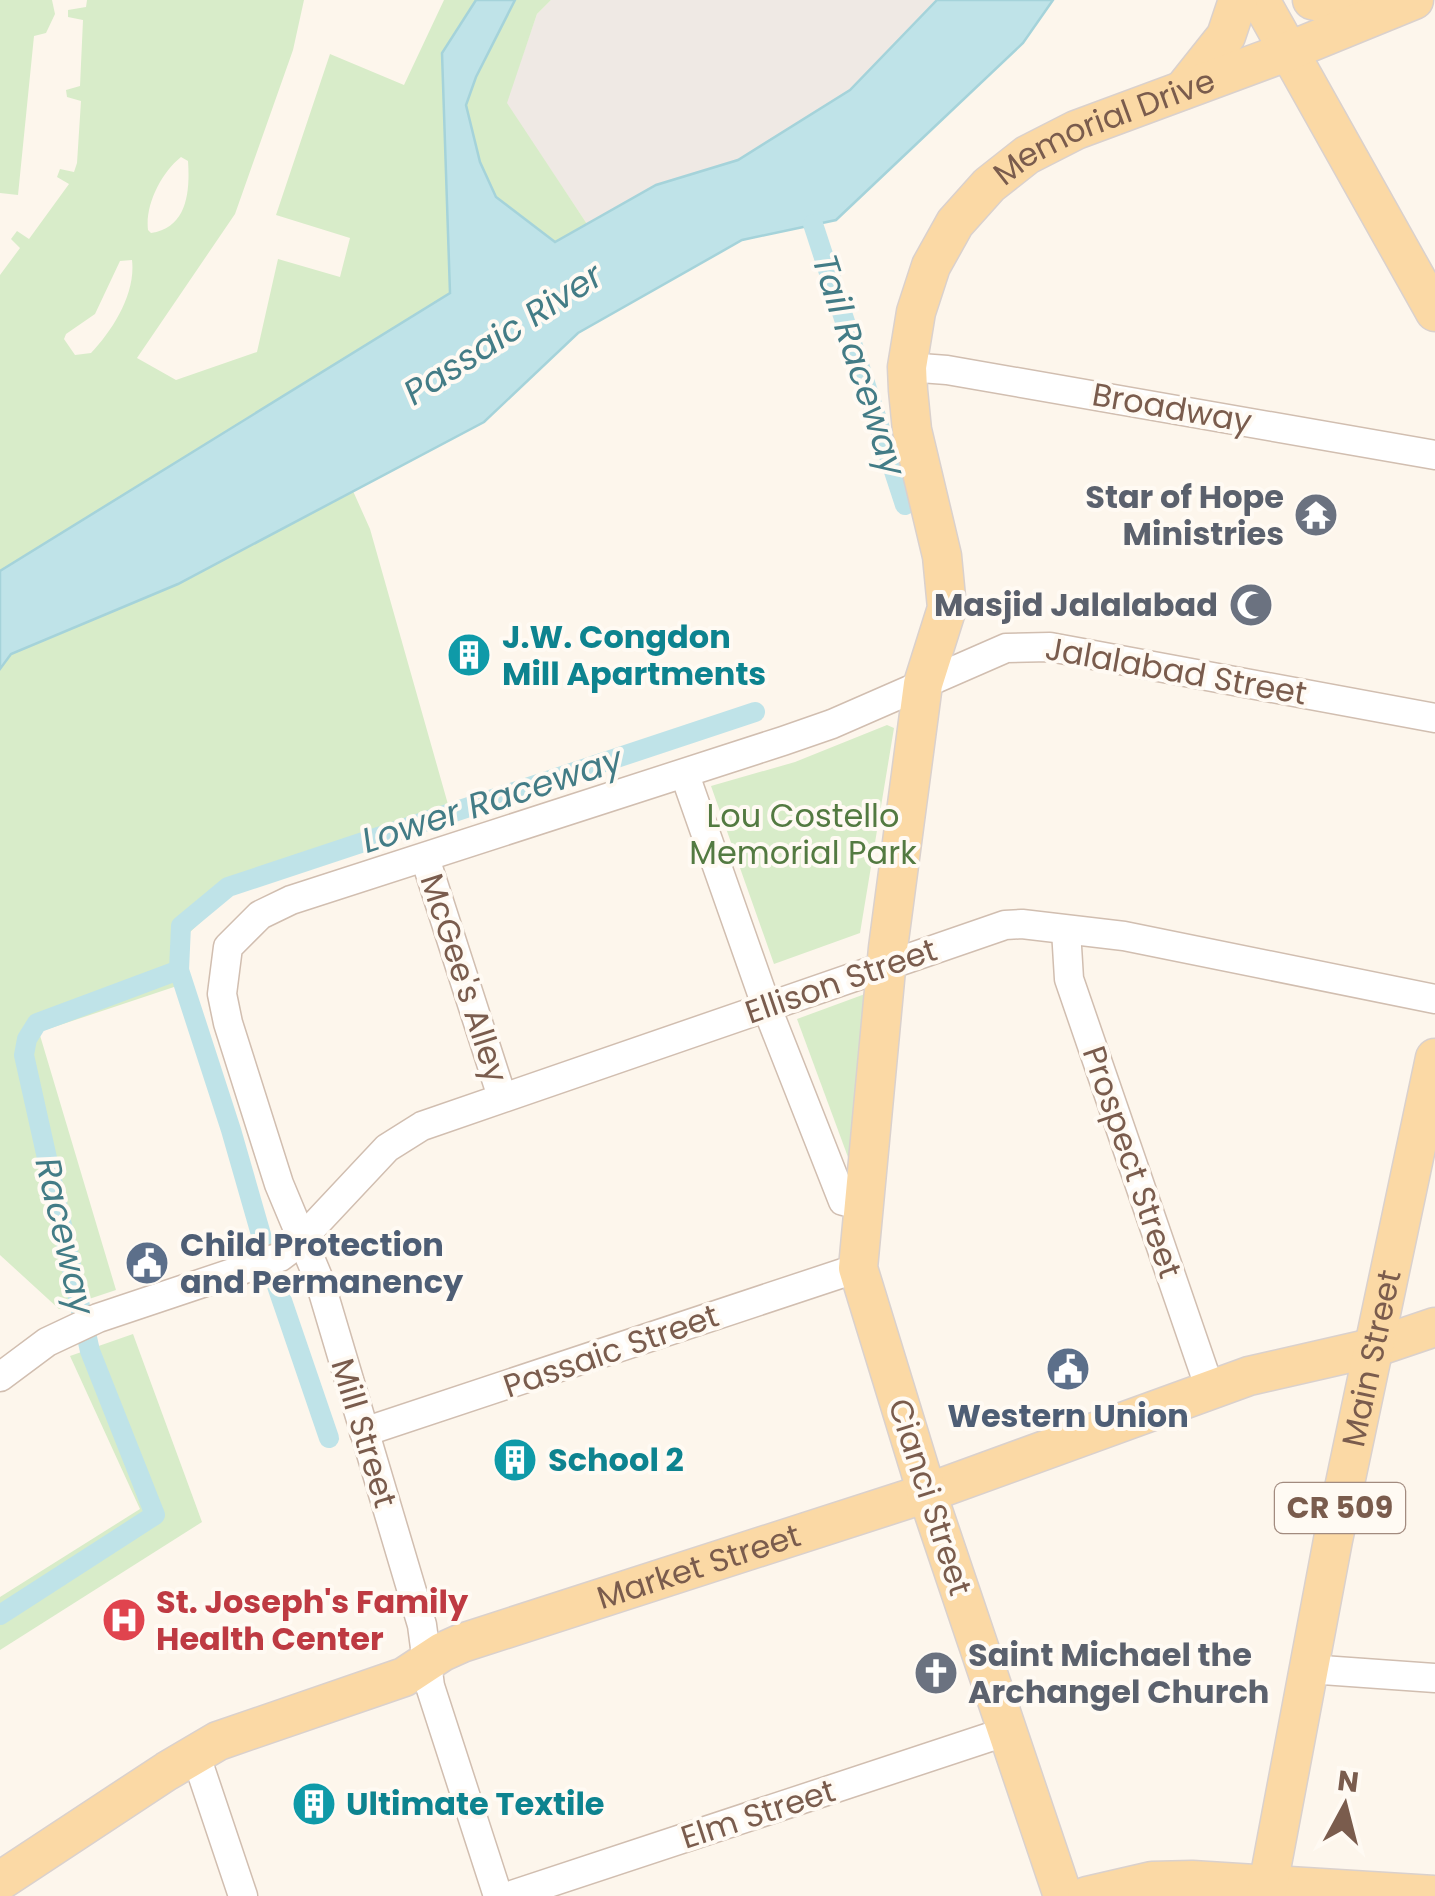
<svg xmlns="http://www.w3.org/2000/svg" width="1435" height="1896" viewBox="0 0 1435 1896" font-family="Poppins,sans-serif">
	<rect width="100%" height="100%" fill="#fdf6ec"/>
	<path fill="#efe9e4" d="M551,0H937L850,90L738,160L656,185L587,224L506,103L537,14Z"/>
	<g fill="#d8ecc9" fill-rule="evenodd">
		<path d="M0,0H52L55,14L46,33L34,36L18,195L0,193Z"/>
		<path d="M87,0H304L293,50L235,214L137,358L176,380L257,352L278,259L340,277L350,238L276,215L330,54L404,85L444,0H476L442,53L450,293L0,571V275L20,248L11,239L17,231L29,239L69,184L57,177L60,169L74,172L77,163L81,101L67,97L66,90L80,86L83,20L68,17V10L86,7ZM181,157L188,161C190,190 188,228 151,233L148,230C145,205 161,173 181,157ZM132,260C136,293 113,330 91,353L75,355L64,339L66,334L95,314L120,261Z"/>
		<path d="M515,0H551L537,14L507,103L587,224L555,242L496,198L480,162L466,104L476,77Z"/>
		<path d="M353,491L370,529L453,822L230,895L189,933V982L39,1032L116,1290L59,1309L0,1255V669L11,654L178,584Z"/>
		<path d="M887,725L894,728L860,933L774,964L711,786L795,762Z"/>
		<path d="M865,994L852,1168L797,1019Z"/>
		<path d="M133,1334L202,1522L0,1650V1597L140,1509L70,1356Z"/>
	</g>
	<path fill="#bfe3e8" stroke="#a5d3da" stroke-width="2.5" d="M476,0H515L476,77L466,105L480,162L496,197L555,242L656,185L738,160L850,90L937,0H1053L1023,43L836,220L742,240L578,333L484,422L178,584L11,654L0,669V571L450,293L442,53Z"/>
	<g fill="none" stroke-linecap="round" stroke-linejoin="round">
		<g stroke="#bfe3e8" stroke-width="20">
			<path d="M813,224L905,505"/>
			<path d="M179,970L231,1130L264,1245"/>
			<path d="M277,1286L329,1438"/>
			<path d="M0,1615L155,1515L90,1351L24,1055L27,1039L37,1023L179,970L181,926L228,887L755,712"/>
		</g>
		<defs>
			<g id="minor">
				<path d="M907,367L947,370L1435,455"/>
				<path d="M685,775L767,1008L843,1201L864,1206"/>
				<path d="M425,858L502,1097"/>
				<path d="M1066,930L1069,979L1211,1392"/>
				<path d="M0,1377L47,1342L98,1318L280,1257L296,1245L387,1148L422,1126L1005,925L1022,924L1124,936L1435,999"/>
				<path d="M364,1432L858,1268"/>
				<path d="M1308,1669L1435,1678"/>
				<path d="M195,1753L243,1896"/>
				<path d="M498,1896L430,1686L422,1625L320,1282L279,1184L228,1023L222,994L228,947L260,915L291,900L783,741L832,724L1006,648L1050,647L1435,718"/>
				<path d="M509,1896L1008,1731"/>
			</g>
			<g id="major">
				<path d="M1260,0L1435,312"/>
				<path d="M1312,0L1340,7L1381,8"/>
				<path d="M1183,90L1226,36L1238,0"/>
				<path id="s1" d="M0,1881L167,1771L218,1741L404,1677L442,1652L462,1643L927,1493L1249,1376L1376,1347L1435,1327"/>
				<path id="s2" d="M1063,1896L927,1493L858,1268L888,948L923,684L947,608L942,556L912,430L908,390L907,367L916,312L931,266L955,223L989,185L1027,155L1076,130L1289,51L1414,0"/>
				<path d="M1087,1896L1152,1881L1192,1880L1435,1895"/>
				<path id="s3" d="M1266,1896L1333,1540L1435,1058"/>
			</g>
		</defs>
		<use href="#minor" stroke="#d1beb0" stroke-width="31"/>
		<use href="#major" stroke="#dad1cd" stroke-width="41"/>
		<use href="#minor" stroke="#fff" stroke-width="28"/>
		<use href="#major" stroke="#fbd9a5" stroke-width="38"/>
	</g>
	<defs>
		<symbol id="temple-disc" viewBox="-11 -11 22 22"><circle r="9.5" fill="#6b7280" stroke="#fffaf3"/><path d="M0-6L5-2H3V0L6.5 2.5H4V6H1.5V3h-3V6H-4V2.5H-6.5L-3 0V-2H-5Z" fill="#fff"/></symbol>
		<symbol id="mosque-disc" viewBox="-11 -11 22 22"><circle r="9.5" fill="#6b7280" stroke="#fffaf3"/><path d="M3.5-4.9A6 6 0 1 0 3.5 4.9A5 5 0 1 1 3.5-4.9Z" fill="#fff"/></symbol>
		<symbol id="building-disc" viewBox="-11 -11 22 22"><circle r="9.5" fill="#0f9aa8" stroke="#fffaf3"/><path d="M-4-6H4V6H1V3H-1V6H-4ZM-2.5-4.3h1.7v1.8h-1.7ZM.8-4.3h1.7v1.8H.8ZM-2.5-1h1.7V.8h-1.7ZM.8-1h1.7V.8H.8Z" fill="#fff"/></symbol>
		<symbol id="civic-disc" viewBox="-11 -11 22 22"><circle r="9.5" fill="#5c6f8a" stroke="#fffaf3"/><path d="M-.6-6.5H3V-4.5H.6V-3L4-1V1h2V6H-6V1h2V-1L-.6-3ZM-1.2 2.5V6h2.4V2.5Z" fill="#fff"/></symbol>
		<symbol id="hospital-disc" viewBox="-11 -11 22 22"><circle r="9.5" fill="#e0444e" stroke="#fffaf3"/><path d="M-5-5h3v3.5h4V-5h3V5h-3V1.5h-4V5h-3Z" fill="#fff"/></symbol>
		<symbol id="church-disc" viewBox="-11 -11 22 22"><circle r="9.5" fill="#6b7280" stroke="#fffaf3"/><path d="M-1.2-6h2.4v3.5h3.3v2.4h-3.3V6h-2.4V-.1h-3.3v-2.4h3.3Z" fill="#fff"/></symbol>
	</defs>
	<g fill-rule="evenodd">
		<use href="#temple-disc" x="1291" y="490" width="50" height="50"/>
		<use href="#mosque-disc" x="1226" y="580" width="50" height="50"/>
		<use href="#building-disc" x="444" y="630" width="50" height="50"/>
		<use href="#civic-disc" x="122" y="1238" width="50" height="50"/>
		<use href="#civic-disc" x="1043" y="1344" width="50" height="50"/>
		<use href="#building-disc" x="490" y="1435" width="50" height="50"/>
		<use href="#hospital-disc" x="99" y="1595" width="50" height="50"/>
		<use href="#church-disc" x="911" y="1648" width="50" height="50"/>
		<use href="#building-disc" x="289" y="1779" width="50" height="50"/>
	</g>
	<g text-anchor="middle" stroke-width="8" stroke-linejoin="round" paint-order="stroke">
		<rect fill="#fffaf3" stroke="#a28b7f" stroke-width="2.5" x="1275" y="1483" width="130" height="50" rx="8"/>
		<g font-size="30" font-weight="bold" fill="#7a5c4d">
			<text x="1340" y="1518">CR 509</text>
		</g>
		<g font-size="32" fill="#7a5c4d" stroke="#fffaf3">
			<text dy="11" stroke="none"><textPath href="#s2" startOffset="1908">Memorial Drive</textPath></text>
			<text transform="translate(1172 408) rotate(10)" y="11">Broadway</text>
			<text transform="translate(1176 671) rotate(10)" y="11">Jalalabad Street</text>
			<text transform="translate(464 978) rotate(72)" y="11">McGee's Alley</text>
			<text transform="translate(841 981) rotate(-19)" y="11">Ellison Street</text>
			<text transform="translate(1132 1162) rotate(71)" y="11">Prospect Street</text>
			<text transform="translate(611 1351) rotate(-19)" y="11">Passaic Street</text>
			<text dy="11" stroke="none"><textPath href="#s3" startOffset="548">Main Street</textPath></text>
			<text transform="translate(364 1433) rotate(73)" y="11">Mill Street</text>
			<text transform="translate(930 1497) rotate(72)" y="11">Cianci Street</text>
			<text dy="11" stroke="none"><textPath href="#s1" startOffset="772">Market Street</textPath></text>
			<text transform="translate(758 1814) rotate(-18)" y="11">Elm Street</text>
		</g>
		<g font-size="32" font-weight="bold" fill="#5b616d" stroke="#fffaf3" text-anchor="end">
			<text x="1284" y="508">Star of Hope<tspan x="1284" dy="37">Ministries</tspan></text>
			<text x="1218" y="616">Masjid Jalalabad</text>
			<text x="968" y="1666" text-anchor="start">Saint Michael the<tspan x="968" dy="37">Archangel Church</tspan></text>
		</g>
		<g font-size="32" font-weight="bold" fill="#0d838f" stroke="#fffaf3" text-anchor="start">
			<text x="502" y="648">J.W. Congdon<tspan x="502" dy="37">Mill Apartments</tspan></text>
			<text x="548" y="1471">School 2</text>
			<text x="346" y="1815">Ultimate Textile</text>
		</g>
		<g font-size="32" fill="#537a41" stroke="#fffaf3">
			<text x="803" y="827">Lou Costello<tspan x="803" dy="37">Memorial Park</tspan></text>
		</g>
		<g font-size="32" font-weight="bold" fill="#4e5e75" stroke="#fffaf3" text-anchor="start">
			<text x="180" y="1256">Child Protection<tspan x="180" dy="37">and Permanency</tspan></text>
			<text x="1068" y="1427" text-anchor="middle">Western Union</text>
		</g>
		<g font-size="32" font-weight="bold" fill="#be3a42" stroke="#fffaf3" text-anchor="start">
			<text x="156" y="1613">St. Joseph's Family<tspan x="156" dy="37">Health Center</tspan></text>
		</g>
		<g font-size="35" font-style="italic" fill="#437c86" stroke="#fffaf3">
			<text transform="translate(503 334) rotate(-33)" y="12">Passaic River</text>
			<text transform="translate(859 365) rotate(72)" y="12">Tail Raceway</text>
			<text transform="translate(492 800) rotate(-18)" y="12">Lower Raceway</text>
			<text transform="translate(65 1236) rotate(77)" y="12">Raceway</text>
		</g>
	</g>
	<g transform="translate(1345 1806) rotate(7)" stroke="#fffaf3" stroke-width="8" paint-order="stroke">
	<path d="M0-8L18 38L0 25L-18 38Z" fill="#7a5c4d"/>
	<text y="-15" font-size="28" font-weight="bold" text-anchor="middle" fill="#7a5c4d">N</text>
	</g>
</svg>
